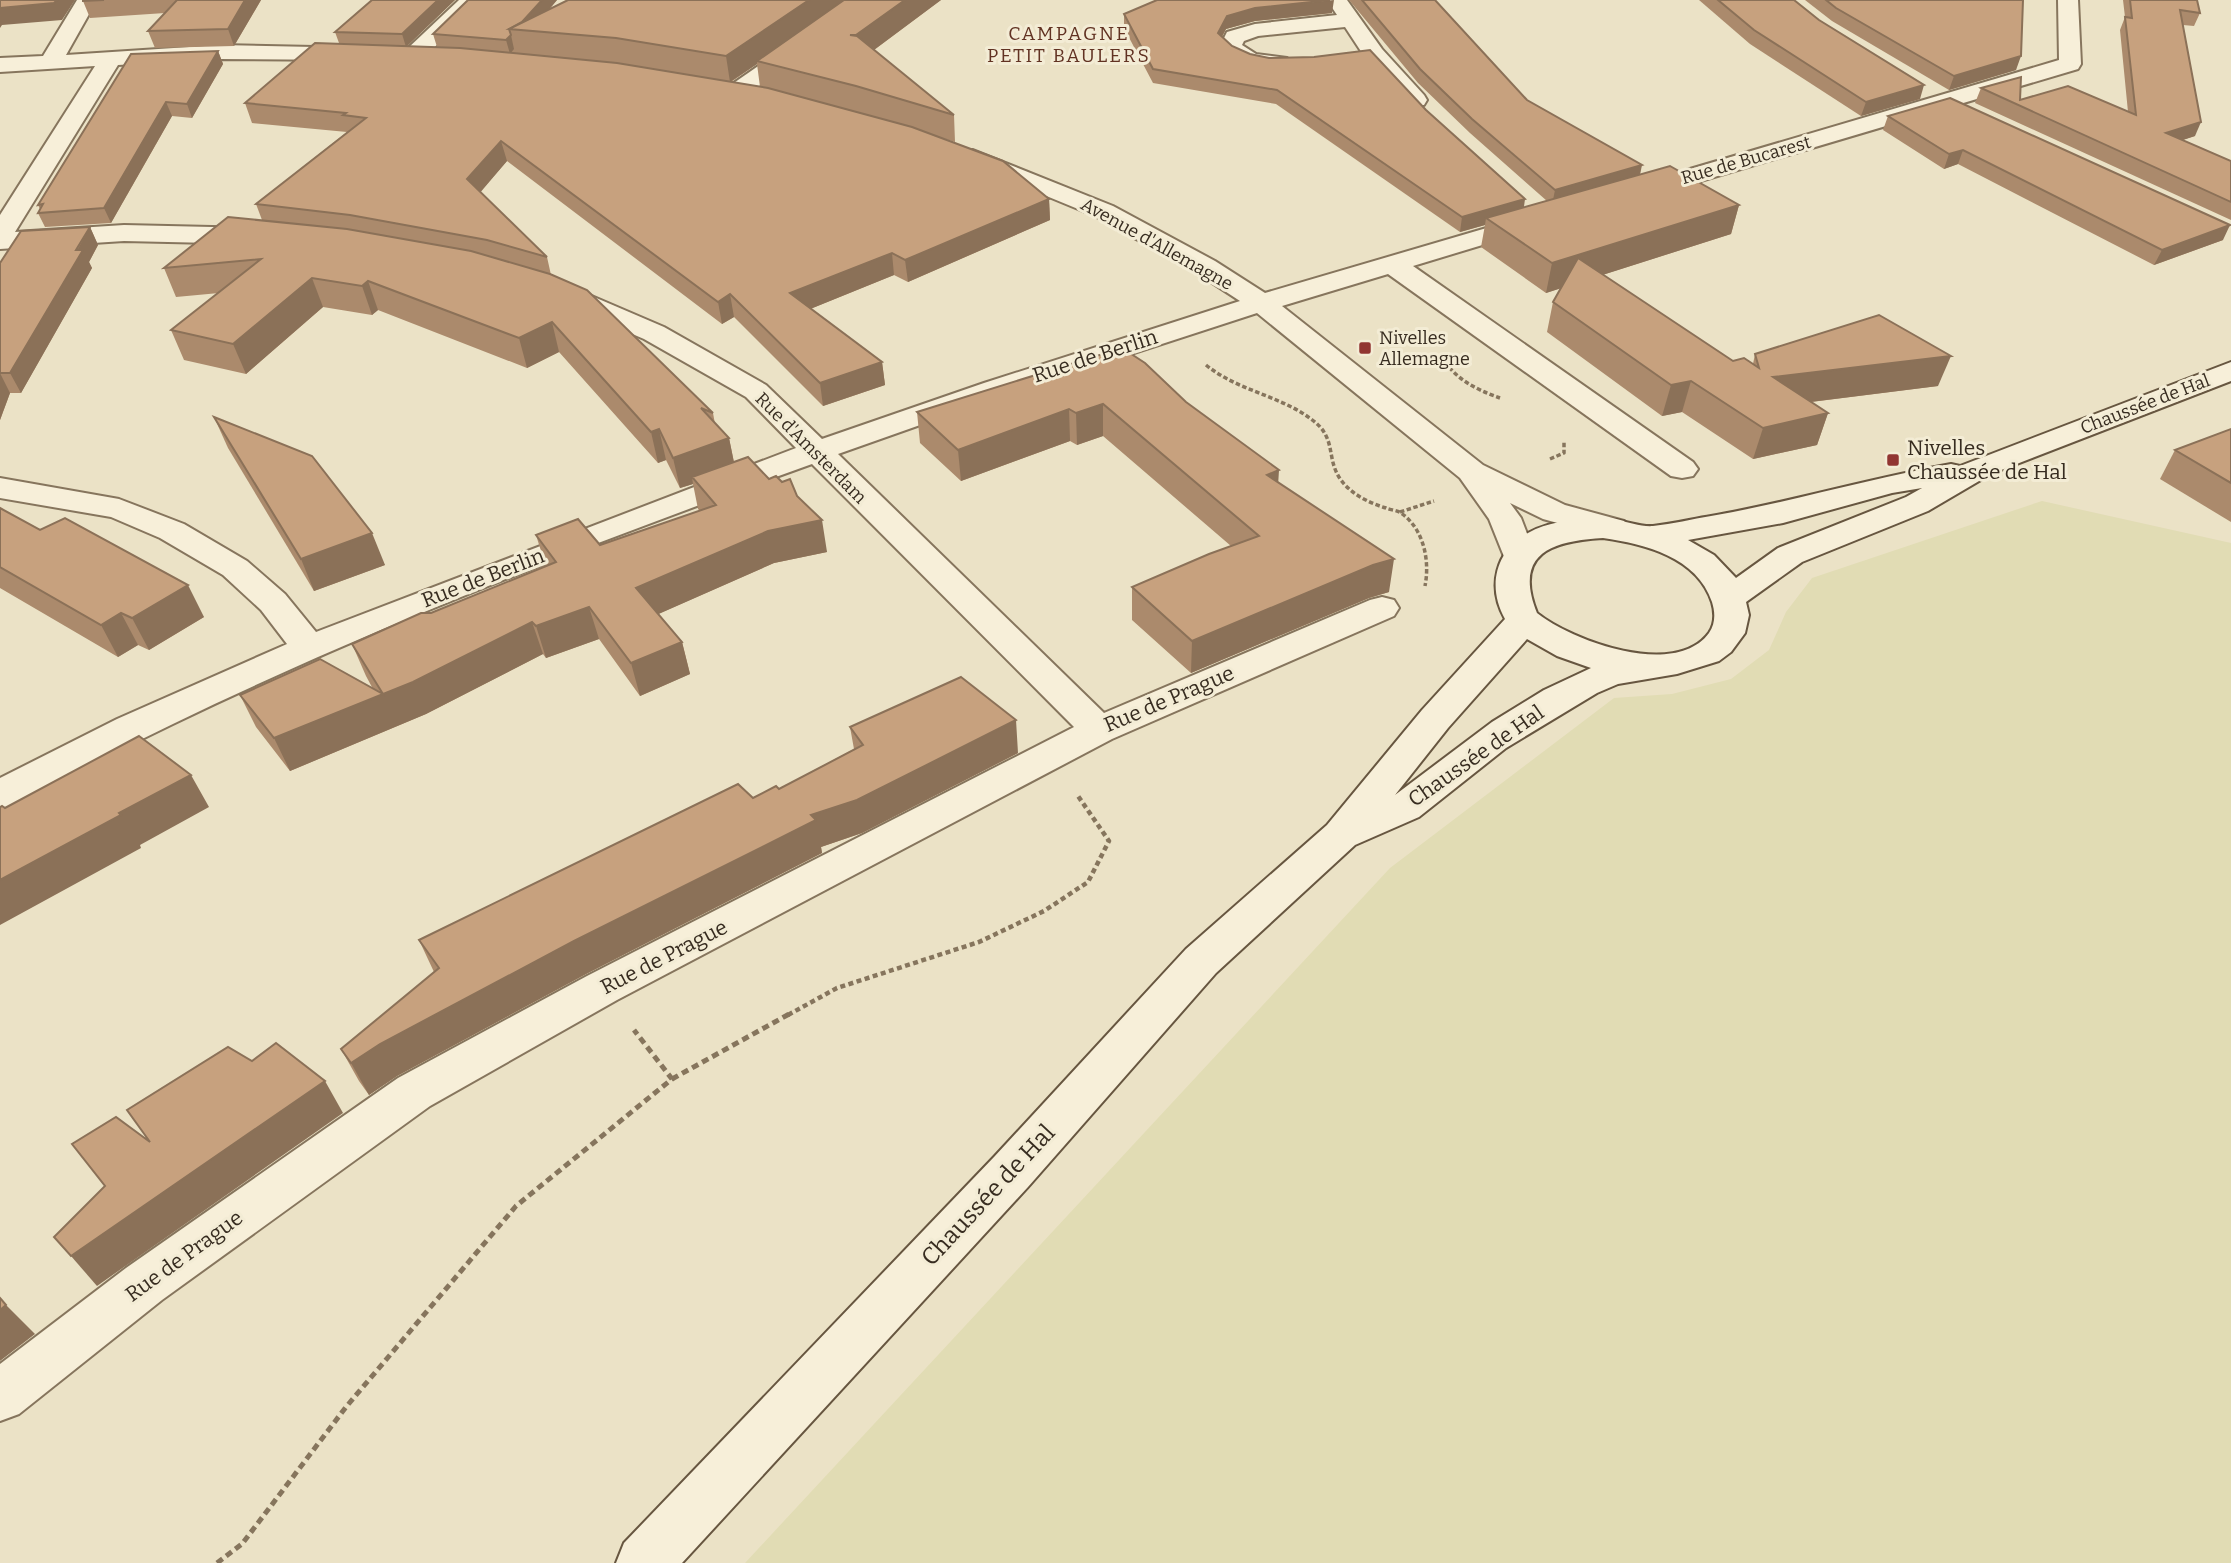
<svg xmlns="http://www.w3.org/2000/svg" width="2231" height="1563" viewBox="0 0 2231 1563" font-family="Bitter,serif">
	<rect width="100%" height="100%" fill="#ebe2c6"/>
	<path fill="#e1dcb4" d="M2042,501L2231,543V1563H745L1390,868L1614,698L1672,694L1731,679L1769,650L1786,612L1812,578Z"/>
	<g fill="none" stroke-linecap="round" stroke-linejoin="round">
		<defs>
			<g id="street">
				<path d="M77,0H97L66,55L220,45L363,48L366,53L363,58L355,60L220,59L118,65L15,232L124,225L260,228L269,230L273,236L269,242L260,244L124,241L0,249V215L95,66L0,72V58L43,56Z"/>
				<path d="M459,0H481L423,59H407L404,54L407,49Z"/>
				<path d="M853,0H877L744,97H728L725,92L728,87Z"/>
				<path d="M1327,0H1347L1382,49L1424,95L1427,100L1424,105H1408L1366,59L1345,27L1258,36L1244,41L1242,45L1256,54L1287,58L1290,63L1287,68C1264,73 1234,66 1220,46L1227,32L1255,24L1337,15Z"/>
				<path d="M2058,0H2078L2081,64L2078,69L1647,197L1638,199L1629,197L1626,192L1629,187L2059,60Z"/>
				<path d="M973,150L1113,206L1215,261L1265,293L1524,217L1533,214L1542,217L1546,222L1542,227L1413,266L1693,462L1698,469L1693,476L1682,478L1671,476L1388,274L1282,306L1483,465L1565,505L1624,521L1628,528L1624,535L1612,538L1543,519L1510,503L1521,518L1536,557L1531,564L1519,567L1507,564L1489,519L1460,478L1257,313L1005,395L838,454L1104,713L1370,600L1382,597L1394,600L1399,608L1394,616L1112,739L617,1000L430,1106L162,1300L19,1414L0,1421V1364L126,1268L398,1078L587,976L1074,727L812,464C540,562 268,667 14,805L0,809V778L117,719L287,644L261,610L223,575L160,538L111,517L0,498V478L119,499L184,524L247,561L285,594L316,632L796,448L746,397L644,339L553,300L549,294L553,288L563,286L573,288L664,327L766,385L822,439L984,383L1240,301L1197,273L1095,216L964,162L961,157L964,152Z"/>
			</g>
			<path id="secondary" d="M2231,362V381L1991,474L1928,511L1802,562L1746,602L1749,615L1745,633L1731,652L1719,661L1677,674L1618,684L1597,693L1506,748L1419,817L1355,845L1216,973L1028,1187L682,1563H616L624,1543L994,1157L1186,949L1327,825L1422,710L1505,619C1487,587 1495,551 1528,533C1553,519 1589,517 1617,520C1628,522 1642,527 1653,526C1673,524 1692,519 1711,516C1792,502 1870,478 1951,464L1960,466ZM1922,488L1906,497L1778,548L1736,578L1714,555L1688,540L1783,523L1892,493ZM1603,538C1645,544 1697,557 1712,602C1715,612 1716,623 1709,633C1675,679 1572,641 1537,613C1513,553 1552,541 1603,538ZM1527,639L1557,656L1591,668L1544,690L1492,722L1395,795L1448,728Z"/>
		</defs>
		<use href="#street" stroke="#86755d" stroke-width="4"/>
		<use href="#secondary" stroke="#675640" stroke-width="4"/>
		<g stroke="#86755d" stroke-width="3.5" stroke-dasharray="4.5 2.5" stroke-linecap="butt">
			<path d="M1441,356C1455,379 1475,389 1500,398"/>
			<path d="M1206,365C1238,391 1279,395 1311,419C1338,438 1325,458 1341,480C1351,494 1369,503 1386,508C1390,510 1397,510 1401,513C1424,529 1430,561 1425,586"/>
			<path d="M1550,459L1564,453V442"/>
			<path d="M1400,512L1434,501"/>
		</g>
		<path stroke="#86755d" stroke-width="4.5" stroke-dasharray="5 3.5" stroke-linecap="butt" d="M788,1015L837,988L979,942L1044,911L1088,882L1109,841L1078,796"/>
		<g stroke="#86755d" stroke-width="5" stroke-dasharray="7 4.5" stroke-linecap="butt">
			<path d="M672,1079L791,1013"/>
			<path d="M217,1563L242,1544L346,1407L516,1206L672,1079L634,1030"/>
		</g>
		<use href="#street" fill="#f7efd9" fill-rule="evenodd"/>
		<use href="#secondary" fill="#f7efd9" fill-rule="evenodd"/>
	</g>
	<g fill="#ab8a6c" fill-rule="evenodd">
		<path d="M83,0H261L234,46L155,48L148,31L165,13L90,18L83,1Z"/>
		<path d="M372,0H455L407,46L437,47L433,34L468,0H557L549,10L941,0L874,50L954,115L955,142L936,136L1049,199L1050,220L908,282L894,275L810,309L882,362L885,385L823,406L734,317L722,324L507,161L480,192L547,257L551,275L713,413L715,424L729,438L734,462L769,479L797,496L827,552L774,563L658,614L682,642L690,674L640,696L599,639L546,658L543,654L426,714L290,771L256,727L240,695L373,689L366,676L352,644L546,567L536,535L600,545L700,511L698,509L693,484L680,488L666,460L658,463L559,352L527,368L378,310L372,315L323,307L246,374L184,360L171,330L219,293L176,297L164,268L262,220L256,204L347,132L252,123L245,103L339,43L335,32ZM757,64L760,87L731,82Z"/>
		<path d="M1349,0H1435L1527,100L1640,174L1739,205L1731,234L1602,275L1733,361L1753,364L1755,354L1938,386L1811,402L1828,413L1817,445L1753,459L1682,412L1662,416L1547,332L1553,302L1561,288L1546,293L1481,247L1485,225L1460,232L1276,104L1153,83L1124,28V14L1332,13L1255,21L1226,29L1222,37L1232,46L1250,54L1426,110L1524,207L1547,201L1470,133L1418,83Z"/>
		<path d="M1699,0H1794L1920,99L1861,116L1750,44Z"/>
		<path d="M1805,0H2023L2016,70L1949,90L1832,21Z"/>
		<path d="M2123,0H2197L2200,13L2194,26L2183,25L2195,136L2182,140L2231,161V220L1975,103L1981,88L2020,100L2128,112L2120,30L2125,17Z"/>
		<path d="M218,51L223,64L192,118L172,116L111,223L45,227L38,213L40,209L38,205Z"/>
		<path d="M1888,116L2223,240L2154,265L1958,164L1944,169L1883,130Z"/>
		<path d="M90,227L98,245L89,262L92,268L21,393H10L0,420V263Z"/>
		<path d="M1186,402L1278,483L1389,592L1369,598L1191,673L1132,620V587L1231,546L1103,436L1077,445L1070,441L961,481L920,443L917,412Z"/>
		<path d="M214,417L385,565L314,591L228,448Z"/>
		<path d="M2231,429V522L2160,479L2175,450Z"/>
		<path d="M0,508L40,530L204,617L149,650L138,645L118,657L0,588Z"/>
		<path d="M850,727L1018,753L862,833L821,847L822,853L586,974L397,1076L369,1095L359,1081L341,1049L434,972L419,940L753,798L779,789L854,749Z"/>
	</g>
	<g fill="#8b7158">
		<path d="M57,0H75L62,20L2,25L0,28V8Z"/>
		<path d="M245,0H261L234,46L228,29Z"/>
		<path d="M438,0H455L406,47L402,34Z"/>
		<path d="M542,0H557L530,31L516,29Z"/>
		<path d="M809,0H848L757,61V64L730,82L726,56Z"/>
		<path d="M905,0H941L859,61L856,35Z"/>
		<path d="M1334,0L1332,13L1255,21L1226,29L1217,46L1218,33L1227,16L1255,8Z"/>
		<path d="M511,35L514,49L510,54L506,40Z"/>
		<path d="M218,51L223,64L192,118L187,104Z"/>
		<path d="M2021,56L2016,70L1949,90L1954,76Z"/>
		<path d="M1924,85L1920,99L1861,116L1866,102Z"/>
		<path d="M166,102L172,116L111,223L104,208Z"/>
		<path d="M2201,122L2195,136L2159,148L2166,133Z"/>
		<path d="M501,141L507,161L473,201L467,179Z"/>
		<path d="M1963,150L1958,164L1944,169L1949,154Z"/>
		<path d="M1642,165L1639,180L1552,205L1555,190Z"/>
		<path d="M1049,199L1050,220L908,282L905,260Z"/>
		<path d="M1525,199L1523,214L1486,218L1485,225L1460,232L1462,217Z"/>
		<path d="M1739,205L1731,234L1546,293L1552,263Z"/>
		<path d="M2230,225L2223,240L2154,265L2162,250Z"/>
		<path d="M90,227L98,245L89,262L92,268L21,393L10,373Z"/>
		<path d="M892,253L894,275L793,316L790,293Z"/>
		<path d="M312,278L323,307L246,374L233,344Z"/>
		<path d="M368,281L378,310L372,315L362,286Z"/>
		<path d="M730,294L734,317L722,324L718,302Z"/>
		<path d="M552,322L559,352L527,368L519,338Z"/>
		<path d="M1951,356L1938,386L1763,408L1773,377Z"/>
		<path d="M882,362L885,385L823,406L820,383Z"/>
		<path d="M0,373L10,393L0,420Z"/>
		<path d="M1691,381L1682,412L1662,416L1671,385Z"/>
		<path d="M1103,404V436L1077,445L1076,413Z"/>
		<path d="M1069,409L1070,441L961,481L958,450Z"/>
		<path d="M1828,413L1817,445L1753,459L1763,428Z"/>
		<path d="M659,429L666,460L658,463L651,432Z"/>
		<path d="M729,438L735,468L692,477L693,484L680,488L673,458Z"/>
		<path d="M1279,470L1277,502L1267,475Z"/>
		<path d="M822,520L827,552L774,563L645,620L636,588L768,531Z"/>
		<path d="M372,533L385,565L314,591L301,559Z"/>
		<path d="M1394,559L1389,592L1369,598L1191,673L1192,641L1373,565Z"/>
		<path d="M188,585L204,617L149,650L132,618Z"/>
		<path d="M589,607L599,639L546,658L536,626Z"/>
		<path d="M121,613L138,645L118,657L101,625Z"/>
		<path d="M532,622L543,654L426,714L290,771L274,738L413,682Z"/>
		<path d="M682,642L690,674L640,696L631,663Z"/>
		<path d="M1016,720L1018,753L862,833L821,847L822,853L586,974L397,1076L369,1095L351,1063L380,1044L811,815Z"/>
		<path d="M191,775L209,807L140,845L141,848L0,925V880L119,813Z"/>
		<path d="M325,1081L343,1113L97,1286L71,1256Z"/>
		<path d="M6,1305L35,1334L0,1361V1310Z"/>
	</g>
	<g fill="#c7a17e" stroke="#8b7158" stroke-width="2">
		<path d="M0,0H57L54,3L0,8Z"/>
		<path d="M83,0H104L83,1Z"/>
		<path d="M177,0H245L228,29L148,31Z"/>
		<path d="M372,0H438L402,34L335,32Z"/>
		<path d="M468,0H542L522,22L509,29L511,35L506,40L433,34Z"/>
		<path d="M568,0H809L726,56L616,38L509,29Z"/>
		<path d="M844,0H905L856,35H850L857,36L954,115L856,86L757,61Z"/>
		<path d="M1157,0H1330L1255,8L1227,16L1218,33L1232,46L1250,54L1269,58L1314,57L1370,50L1426,110L1525,199L1462,217L1277,90L1153,69L1124,14Z"/>
		<path d="M1362,0H1435L1527,100L1642,165L1555,190L1472,119L1420,69Z"/>
		<path d="M1718,0H1794L1819,20L1924,85L1866,102L1754,30Z"/>
		<path d="M1826,0H2023L2021,56L1954,76L1836,8Z"/>
		<path d="M2130,0H2197L2200,13L2180,10L2201,122L2166,133L2231,161V202L1981,88L2021,77L2020,100L2068,86L2136,115L2125,17L2132,18Z"/>
		<path d="M315,43L460,48L617,63L768,88L912,127L1003,161L1049,199L905,260L892,253L790,293L882,362L820,383L730,294L718,302L501,141L467,179L547,257L487,240L350,215L256,204L366,118L343,115L346,113L245,103Z"/>
		<path d="M218,51L187,104L166,102L104,208L38,213L43,204L38,205L131,54Z"/>
		<path d="M1950,98L2230,225L2162,250L1963,150L1949,154L1888,116Z"/>
		<path d="M1670,166L1739,205L1552,263L1486,218Z"/>
		<path d="M228,217L347,229L471,251L550,274L587,290L713,413L701,408L729,438L673,458L659,429L651,432L552,322L519,338L368,281L362,286L312,278L233,344L171,330L261,259L164,268Z"/>
		<path d="M90,227L76,250H83L10,373H0V263L21,231Z"/>
		<path d="M1578,258L1733,361L1744,358L1759,368L1755,354L1879,315L1951,356L1773,377L1828,413L1763,428L1691,381L1671,385L1553,302Z"/>
		<path d="M1122,348L1145,363L1186,402L1279,470L1267,475L1394,559L1373,565L1192,641L1132,587L1209,554L1259,536L1103,404L1076,413L1069,409L958,450L917,412Z"/>
		<path d="M214,417L312,456L372,533L301,559Z"/>
		<path d="M2231,429V483L2175,450Z"/>
		<path d="M748,457L769,479L776,476L782,482L790,479L797,496L822,520L768,531L636,588L682,642L631,663L589,607L536,626L532,622L413,682L274,738L240,695L320,659L383,694L352,644L421,613H431L556,562L536,535L578,519L600,545L716,505L692,477Z"/>
		<path d="M0,508L40,530L65,518L188,585L132,618L121,613L101,625L0,567Z"/>
		<path d="M961,677L1016,720L857,800L811,815L816,820L574,941L380,1044L351,1063L341,1049L439,968L419,940L738,784L753,798L776,786L779,789L863,745L850,727Z"/>
		<path d="M139,736L191,775L119,813L121,815L0,880V807L2,806L5,808Z"/>
		<path d="M276,1043L325,1081L71,1256L54,1237L105,1186L72,1144L116,1117L150,1142L127,1110L228,1047L252,1061Z"/>
		<path d="M0,1298L6,1305L0,1310Z"/>
	</g>
	<g fill="#913531" stroke="#f3ecd5" stroke-width="2.5">
		<rect x="1358" y="341" width="14" height="14" rx="3.5"/>
		<rect x="1886" y="453" width="14" height="14" rx="3.5"/>
	</g>
	<g text-anchor="middle" stroke-width="6" stroke-linejoin="round" paint-order="stroke">
		<g font-size="18" fill="#372c20" stroke="#f3ecd5">
			<text transform="translate(1746 160) rotate(-16)" y="6">Rue de Bucarest</text>
			<text transform="translate(1157 244) rotate(29)" y="6">Avenue d'Allemagne</text>
			<text transform="translate(2145 404) rotate(-21)" y="6">Chaussée de Hal</text>
			<text transform="translate(811 448) rotate(45)" y="6">Rue d'Amsterdam</text>
		</g>
		<g font-size="18" fill="#372c20" stroke="#f3ecd5" text-anchor="start">
			<text x="1379" y="344">Nivelles<tspan x="1379" dy="21">Allemagne</tspan></text>
		</g>
		<g font-size="19" letter-spacing="2" fill="#613222" stroke="#f3ecd5">
			<text x="1069" y="40">CAMPAGNE<tspan x="1069" dy="22">PETIT BAULERS</tspan></text>
		</g>
		<g font-size="21" fill="#372c20" stroke="#f3ecd5">
			<text transform="translate(1095 356) rotate(-18)" y="7">Rue de Berlin</text>
			<text transform="translate(483 578) rotate(-21)" y="7">Rue de Berlin</text>
			<text transform="translate(1169 699) rotate(-23)" y="7">Rue de Prague</text>
			<text transform="translate(1476 756) rotate(-35)" y="7">Chaussée de Hal</text>
			<text transform="translate(664 957) rotate(-27)" y="7">Rue de Prague</text>
			<text transform="translate(184 1256) rotate(-36)" y="7">Rue de Prague</text>
		</g>
		<g font-size="21" fill="#372c20" stroke="#f3ecd5" text-anchor="start">
			<text x="1907" y="455">Nivelles<tspan x="1907" dy="24">Chaussée de Hal</tspan></text>
		</g>
		<g font-size="24" fill="#372c20" stroke="#f3ecd5">
			<text transform="translate(988 1195) rotate(-47)" y="8">Chaussée de Hal</text>
		</g>
	</g>
</svg>
